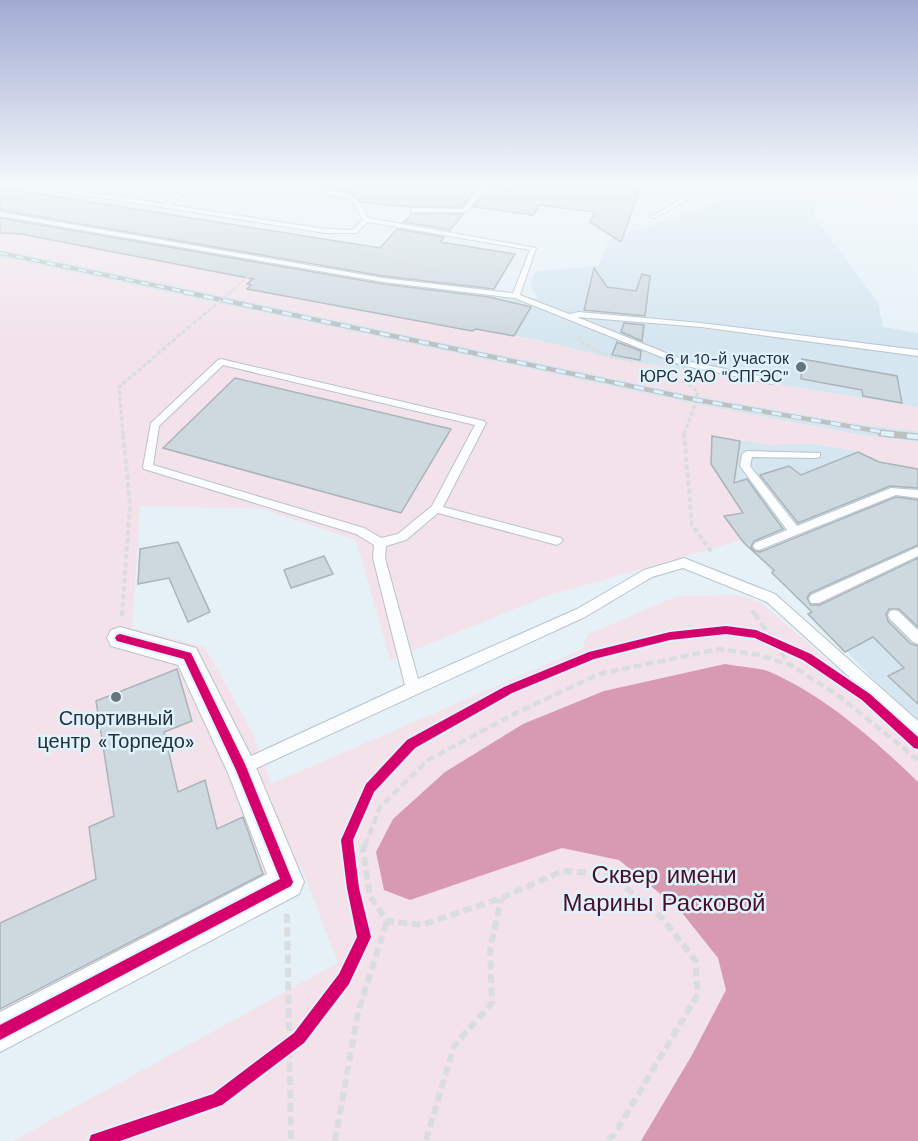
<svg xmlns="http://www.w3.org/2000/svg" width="918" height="1141" viewBox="0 0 918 1141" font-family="'Work Sans',sans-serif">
	<rect width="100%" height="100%" fill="#e6f1f7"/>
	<g fill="#d5e6f0">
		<path d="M741,189L815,200V218L878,302L883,327L918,333V407L610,358L538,340L476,329L472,331L247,289L252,280L242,277L21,234L0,233V218L28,223H40L332,274L353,269L434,262L428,282L538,299L530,283L536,271L598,266L610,238L699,210Z"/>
		<path d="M0,249L701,397L858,424L918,431V442L862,435L700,405L0,257Z"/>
		<path d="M712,436L770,444L810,443L856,451L879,462L918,469V727L742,540L724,516L742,513L711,464Z"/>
	</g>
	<g fill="#f3e2ea">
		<path d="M738,183H849L894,188L899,207L815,200L741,189Z"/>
		<path d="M0,233L21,234L252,279L248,283L251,285L248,289L472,331L476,329L560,345L610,358L918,407V431L858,424L701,397L0,249Z"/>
		<path d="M0,257L700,405L862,435L918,442V469L879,462L856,451L810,443L770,445L713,436L711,464L743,513L725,516L742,540L544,597L390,660L356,540L262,509L140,506L132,628L205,647L254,735L271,784L582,649L587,635L677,596L738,595L760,602L918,739V1141H13L338,963L301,866L0,1017Z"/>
	</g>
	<path fill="#d79ab0" d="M725,664C739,667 757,667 770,672C825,696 876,741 918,782V1141H641L692,1055L726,990L718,958L679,909L619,860L562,848L410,900L384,890L376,852L393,819L445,772L523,724L604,691Z"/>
	<g fill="#ced9df" stroke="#aab4ba" stroke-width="1.5">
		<path d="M316,183H480L462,207H410L361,202L346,191L316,187Z"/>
		<path d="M491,183H633L631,187L640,188L621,242L590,222L595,212L539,205L533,215L474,207Z"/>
		<path d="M15,190L380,248L397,229L444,237L440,242L515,254L494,289L383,276L0,210V191Z"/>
		<path d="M412,214H463L450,230L404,222Z"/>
		<path d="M0,218L383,284L489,297L531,307L514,336L476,329L472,331L247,289L251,285L247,284L253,279L21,234L0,233Z"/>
		<path d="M594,268L607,287L636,291L642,274L650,276L645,316L584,310Z"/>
		<path d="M624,323L644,325L642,341L621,332Z"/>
		<path d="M617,342L641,351L640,360L612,355Z"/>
		<path d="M802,359L897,376L902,403L863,396L862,390L801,379Z"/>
		<path d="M235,378L451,429L401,513L163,448Z"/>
		<path d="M712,436L740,441L734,483L747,479L783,529L754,541L751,547L754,551L760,552L896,497L918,500V545L810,593L807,598L811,605H820L918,558V627L899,609H889L886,614L888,621L911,644L918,646V704L888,676L904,668L873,637L845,652L808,614L812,612L772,573L774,570L744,543L724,516L743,513L711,464Z"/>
		<path d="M858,452L879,462L918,469V488L890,486L798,523L760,475L789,466L801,475Z"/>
		<path d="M178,542L210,612L188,622L169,578L138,584L140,549Z"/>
		<path d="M324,556L333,574L291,588L284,570Z"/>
		<path d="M177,669L192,721L164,732L178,792L205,780L217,829L243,817L263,874L0,1009V923L96,879L89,827L114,816L96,701Z"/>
	</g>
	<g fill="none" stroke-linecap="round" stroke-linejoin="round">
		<defs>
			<g id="service">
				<path d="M29,183L164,204L193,183H199L170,205L325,229L352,230L363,220L353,202L344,197L249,183H263L346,193L358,200L368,218L536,248L520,295L569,314L579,312L701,323L918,350V356L701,327L577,317L686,361L775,379L777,381L772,384L681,365L515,298L383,282L0,216V212L383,278L513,293L530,250L368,222L356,233H325L27,186Z"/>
				<path d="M483,183H489L467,212H413L410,210L413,208L463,209Z"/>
				<path d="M711,183H718L655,218L650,217Z"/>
				<path d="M221,359L484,421L486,423L443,507L561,538L563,541L557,545L438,513L406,540L386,546L385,558L418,679L577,609L644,570L684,558L775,594L918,721V737L913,735L767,602L683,568L652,577L585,617L246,773L241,775L236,773L233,768L236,763L405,685L373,558L374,545L356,534L144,469L143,467L151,423L218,360ZM223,365L475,425L432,506L398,534L381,538L364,528L153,465L159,426Z"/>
				<path d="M747,451L820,453V457L816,458L752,457L750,466L797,526L891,488L918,490V498L896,495L759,550L755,549L753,546L755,543L787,530L740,466L742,454Z"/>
				<path d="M918,547V556L819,603H811L809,599L811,595Z"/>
				<path d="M894,610L898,611L918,630V644L913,642L890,619L888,615L890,611Z"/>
			</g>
			<path id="minor" d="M120,627L196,648L252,758L304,882L299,894L0,1052V1012L267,874L228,773L178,665L111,646L107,638L111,630Z"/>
			<path id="secondary" d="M870,183H918V192L878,188Z"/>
		</defs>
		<use href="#service" stroke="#b8c3ca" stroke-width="2"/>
		<use href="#minor" stroke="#b8c3ca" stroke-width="2"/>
		<use href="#secondary" stroke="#b8c3ca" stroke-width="1"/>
		<g stroke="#dadde0" stroke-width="2" stroke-dasharray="4 1.5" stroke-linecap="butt">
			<path d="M362,188L369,183"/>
			<path d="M367,247L450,271"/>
			<path d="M353,259L366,246"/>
			<path d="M246,279L255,272"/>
		</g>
		<g stroke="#dadde0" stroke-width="3" stroke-dasharray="4.5 2" stroke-linecap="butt">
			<path d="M580,336L579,341L608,356L632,361"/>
			<path d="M683,380L697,391V400L684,434"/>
			<path d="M123,434L119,387L188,328"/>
		</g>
		<g stroke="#dadde0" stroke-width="4" stroke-dasharray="5 3" stroke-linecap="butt">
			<path d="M684,433L692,525L713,554"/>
			<path d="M752,610L755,615"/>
			<path d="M122,615L130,505L123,433"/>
		</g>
		<g stroke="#dadde0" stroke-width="4.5" stroke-dasharray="8 4" stroke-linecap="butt">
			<path d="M754,613L790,665"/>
			<path d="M122,616V613"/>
			<path d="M365,846L380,807L428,760L516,713L599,674L719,649L759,655L791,665L839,696L918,760"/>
		</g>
		<g stroke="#dadde0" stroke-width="6" stroke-dasharray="9 4.5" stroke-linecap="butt">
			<path d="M365,844L363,850L370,896L387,921L422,925L501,898L563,871L610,874L663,919L695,960L698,994L614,1135L606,1141"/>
			<path d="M287,914L291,1141"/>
			<path d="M426,1140L454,1046L492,1003L490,949L501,899"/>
			<path d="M335,1141L358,1012L387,921"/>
		</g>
		<use href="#service" fill="#fbfdfe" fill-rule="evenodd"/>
		<use href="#minor" fill="#fbfdfe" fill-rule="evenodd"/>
		<use href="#secondary" fill="#fbfdfe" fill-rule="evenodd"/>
		<defs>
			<path id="rail-far2" d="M0,253L191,293"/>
			<path id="rail-far1" d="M184,292L697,400L894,434"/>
			<path id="rail" d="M881,433L918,437"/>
		</defs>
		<use href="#rail-far2" stroke="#bdc1c2" stroke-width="4"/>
		<use href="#rail-far1" stroke="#bdc1c2" stroke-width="4.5"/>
		<use href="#rail" stroke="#bdc1c2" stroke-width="7"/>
		<use href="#rail-far2" stroke="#dff2fe" stroke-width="2" stroke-dasharray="8" stroke-linecap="butt"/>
		<use href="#rail-far1" stroke="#dff2fe" stroke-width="3" stroke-dasharray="10" stroke-linecap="butt"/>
		<use href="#rail" stroke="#dff2fe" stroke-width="4.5" stroke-dasharray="13" stroke-linecap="butt"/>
		<path stroke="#dadde0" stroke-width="2" stroke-dasharray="4 1.5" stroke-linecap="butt" d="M229,293L246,279"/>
		<path stroke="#dadde0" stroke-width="3" stroke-dasharray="4.5 2" stroke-linecap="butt" d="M188,328L231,292"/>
		<defs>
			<g id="cycleway">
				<path d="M726,626L756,630L811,654L870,694L918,737V749L914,748L862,700L803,660L755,638L726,634L670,640L594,659L512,693L415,748L374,792L353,840L359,888L371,937L349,984L304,1043L222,1105L120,1141H89L91,1135L97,1133L213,1094L294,1033L339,974L357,937L347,888L341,840L366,784L407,740L504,687L589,652L670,632Z"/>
				<path d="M120,634L191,653L245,764L293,882L291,886L0,1040V1025L280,879L236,770L184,659L117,641L115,638L117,635Z"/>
			</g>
		</defs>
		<use href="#cycleway" stroke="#dff2fe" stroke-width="4"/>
		<use href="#cycleway" fill="#d6006c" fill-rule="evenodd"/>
	</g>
	<linearGradient id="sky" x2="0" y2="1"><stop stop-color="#a1aad2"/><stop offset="0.54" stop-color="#f4f9fb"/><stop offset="1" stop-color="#f4f9fb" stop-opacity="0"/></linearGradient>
	<rect width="918" height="342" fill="url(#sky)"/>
	<g fill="#68747c" stroke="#dff2fe" stroke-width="2">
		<circle cx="801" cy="367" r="6"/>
		<circle cx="116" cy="697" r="6"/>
	</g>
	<g text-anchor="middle" stroke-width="5" stroke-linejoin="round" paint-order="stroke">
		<g font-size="16" fill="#243139" stroke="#dff2fe" text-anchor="end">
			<text x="789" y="364">6 и 10-й участок<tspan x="789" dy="18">ЮРС ЗАО "СПГЭС"</tspan></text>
		</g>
		<g font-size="20" fill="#243139" stroke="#dff2fe">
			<text x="116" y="725">Спортивный<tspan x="116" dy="23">центр «Торпедо»</tspan></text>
		</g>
		<g font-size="24" fill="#4b1028" stroke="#dff2fe">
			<text x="664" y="883">Сквер имени<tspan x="664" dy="28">Марины Расковой</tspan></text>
		</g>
	</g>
</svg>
